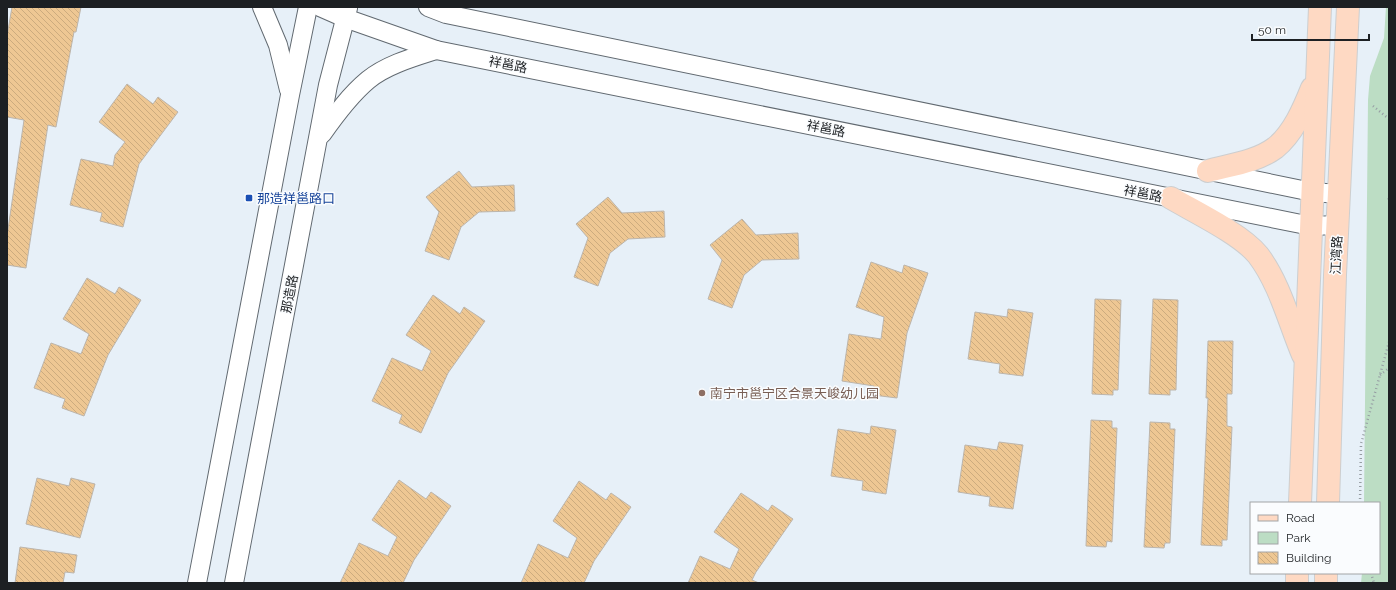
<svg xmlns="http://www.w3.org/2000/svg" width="1396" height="590" viewBox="0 0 1396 590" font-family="Raleway,'Noto Sans SC',sans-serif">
	<defs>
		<pattern id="building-back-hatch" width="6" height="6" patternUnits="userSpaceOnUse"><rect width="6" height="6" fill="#eec793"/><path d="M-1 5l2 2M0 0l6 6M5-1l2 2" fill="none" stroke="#ccab7e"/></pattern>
	</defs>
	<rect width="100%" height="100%" fill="#e7f0f8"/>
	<path fill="#bcddc4" d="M1386,7H1389V583H1361L1362,573H1379V503H1364L1368,100L1370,76L1384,38Z"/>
	<g fill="url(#building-back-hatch)" stroke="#bcb5ac">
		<path d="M12,7H81L76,32H74L56,127L48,125L26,268L7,265V236L24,120L7,117V36Z"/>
		<path d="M127,84L153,104L158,97L178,112L139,164L123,227L100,221L102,213L70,205L81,159L113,166L115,155L125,142L99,122Z"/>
		<path d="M459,171L472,187L514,185L515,211L479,212L461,227L449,260L425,251L439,212L426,197Z"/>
		<path d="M608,197L622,213L664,211L665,237L628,239L610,253L598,286L574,277L588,238L576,224Z"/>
		<path d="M742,219L756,235L798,233L799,259L762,260L744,275L732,308L708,299L722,260L710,245Z"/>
		<path d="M871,262L902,273L904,265L928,273L907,333L897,398L873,395L874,386L842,381L849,334L881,339L884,317L856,307Z"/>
		<path d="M87,278L115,294L119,287L141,300L108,355L84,416L62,408L65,399L34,388L51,343L81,354L89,334L63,319Z"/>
		<path d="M433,295L460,314L464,307L485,321L448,373L421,433L399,423L402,415L372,401L392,358L422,371L431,351L406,335Z"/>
		<path d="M1095,299L1121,300L1118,390H1113V395L1092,394Z"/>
		<path d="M1153,299L1178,300L1176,390H1170V395L1149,394Z"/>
		<path d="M1008,309L1033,313L1023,376L999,373L1000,364L968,359L975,312L1007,317Z"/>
		<path d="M1208,341H1233L1232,394H1227V426L1232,427L1227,540H1222V546L1201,545L1208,398H1206Z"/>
		<path d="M1091,420L1112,421V428H1117L1112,542L1107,541L1106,547L1086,546Z"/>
		<path d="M1150,422L1170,423V429H1175L1170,543H1165L1164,548L1144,547Z"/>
		<path d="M871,426L896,430L886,494L862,490L863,481L831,476L838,429L870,434Z"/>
		<path d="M999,442L1023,445L1013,509L989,506L990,497L958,492L965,445L997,450Z"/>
		<path d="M37,478L69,486L71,478L95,484L80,538L26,524Z"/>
		<path d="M399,480L426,499L431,492L451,506L414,560L403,583H340L359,543L388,556L397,537L372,520Z"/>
		<path d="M579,481L606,500L611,493L631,507L594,561L584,583H521L538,544L568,558L577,538L553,521Z"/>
		<path d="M741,493L768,511L772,505L793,519L756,572L752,580L759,583H688L700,556L730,569L739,549L714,532Z"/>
		<path d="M20,547L77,555L74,573L65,572L63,583H15Z"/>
	</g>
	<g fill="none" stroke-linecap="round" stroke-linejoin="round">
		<defs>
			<g id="minor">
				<path d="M262,7L278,45L289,90"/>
				<path d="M320,7L345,18L436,50L1311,226L1337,225"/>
				<path d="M428,7L446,14L1312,192L1339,194"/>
				<path d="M322,134C336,114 350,95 368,80C386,65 414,57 436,50"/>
				<path d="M197,583L290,95L308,7"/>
				<path d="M234,583L328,85L348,8"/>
			</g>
			<g id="major">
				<path d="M1208,171C1230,165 1256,162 1275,148C1293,134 1304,108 1312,88"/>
				<path d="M1171,198C1195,212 1241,234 1258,255C1280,284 1289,322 1303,355"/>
				<path d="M1300,503L1320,7"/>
				<path d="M1328,503L1335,275L1348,7"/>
				<path d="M1297,583V573"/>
				<path d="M1326,583V573"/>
			</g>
		</defs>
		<use href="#minor" stroke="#616970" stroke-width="20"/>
		<use href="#major" stroke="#cdcecf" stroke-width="24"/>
		<g stroke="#969da3" stroke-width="2.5" stroke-dasharray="1 3" stroke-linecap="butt">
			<path d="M1373,106L1389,119"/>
			<path d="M1388,198L1389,199"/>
			<path d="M1380,375L1389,368"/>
			<path d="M1360,503L1361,444L1389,342"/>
			<path d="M1371,573L1374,583"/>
		</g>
		<use href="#minor" stroke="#fff" stroke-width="18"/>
		<use href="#major" stroke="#fed9c3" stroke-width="22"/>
	</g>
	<rect fill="#1a4fb4" stroke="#fafcfe" stroke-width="1.5" x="245" y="194" width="8" height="8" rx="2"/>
	<circle fill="#8d6e63" stroke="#fafcfe" stroke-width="1.5" cx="702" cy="393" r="4"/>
	<g text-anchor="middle" stroke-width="3" stroke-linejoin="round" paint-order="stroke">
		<g font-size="13" fill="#1d2023" stroke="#fafcfe">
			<text transform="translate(508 64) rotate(11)" y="5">祥邕路</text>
			<text transform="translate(826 128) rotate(11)" y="5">祥邕路</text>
			<text transform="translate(1143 193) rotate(11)" y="5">祥邕路</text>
			<text transform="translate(1336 255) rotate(-87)" y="5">江湾路</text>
			<text transform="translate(289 294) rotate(-79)" y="5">那造路</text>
		</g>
		<g font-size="13" fill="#164399" stroke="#fafcfe" text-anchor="start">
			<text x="257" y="203">那造祥邕路口</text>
		</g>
		<g font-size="13" fill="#785e54" stroke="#fafcfe" text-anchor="start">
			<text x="710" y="398">南宁市邕宁区合景天峻幼儿园</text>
		</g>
	</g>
	<rect width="1396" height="590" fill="none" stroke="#1d2023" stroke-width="16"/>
	<rect x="1250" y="502" width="130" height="72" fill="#fafcfe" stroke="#a2a4a6"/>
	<rect x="1258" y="515" width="20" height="6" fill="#fed9c3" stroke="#a2a4a6"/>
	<text x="1286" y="522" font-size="12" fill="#1d2023">Road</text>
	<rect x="1258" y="532" width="20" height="12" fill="#bcddc4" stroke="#a2a4a6"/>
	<text x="1286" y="542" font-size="12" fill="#1d2023">Park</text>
	<rect x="1258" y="552" width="20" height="12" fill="url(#building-back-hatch)" stroke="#a2a4a6"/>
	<text x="1286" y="562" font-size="12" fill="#1d2023">Building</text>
	<path d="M1252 34v6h117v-6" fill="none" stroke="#1d2023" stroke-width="2"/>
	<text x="1258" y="34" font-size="12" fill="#1d2023" stroke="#fafcfe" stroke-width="3" paint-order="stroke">50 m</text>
</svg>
